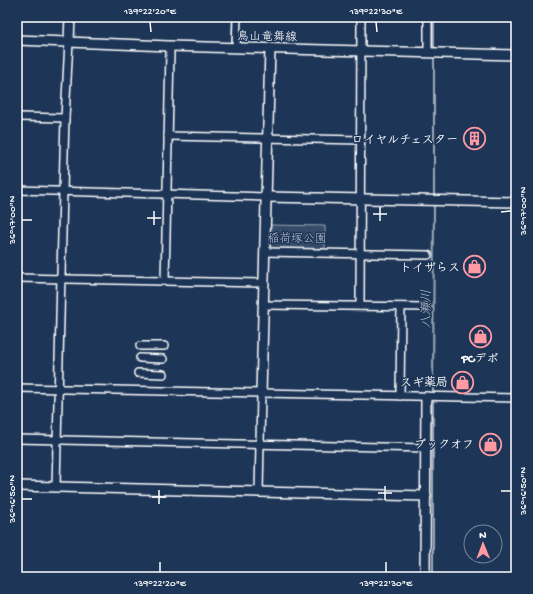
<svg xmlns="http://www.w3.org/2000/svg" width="533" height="594" viewBox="0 0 533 594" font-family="'Gochi Hand','Klee One',sans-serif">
	<rect width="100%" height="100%" fill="#1d3557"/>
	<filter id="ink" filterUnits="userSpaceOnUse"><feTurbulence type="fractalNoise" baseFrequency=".025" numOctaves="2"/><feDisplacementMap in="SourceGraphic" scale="8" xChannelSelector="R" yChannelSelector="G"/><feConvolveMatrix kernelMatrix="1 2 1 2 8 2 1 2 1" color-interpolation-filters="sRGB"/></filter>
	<g filter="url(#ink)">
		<path fill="#364b69" stroke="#9aa5b4" d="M269,225L325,226V251L268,249Z"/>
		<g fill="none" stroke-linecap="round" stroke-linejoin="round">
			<g stroke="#a0aab8" stroke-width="2">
				<path d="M232,42L233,17"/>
				<path d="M434,50V17"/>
				<path d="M434,198V56"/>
				<path d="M433,394L434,202"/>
				<path d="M433,398V577"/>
			</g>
			<defs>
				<g id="street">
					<path d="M236,48L237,17"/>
					<path d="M428,53V17"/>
					<path d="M17,117L65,118"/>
					<path d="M168,136L361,140"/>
					<path d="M17,190L266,197"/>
					<path d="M264,252L428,255"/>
					<path d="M17,278L263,283"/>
					<path d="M165,281L170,52L169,46"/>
					<path d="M263,305L427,307"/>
					<path d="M360,306L361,17"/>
					<path d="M140,346H164"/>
					<path d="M140,358L163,359"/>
					<path d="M138,373L163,374"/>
					<path d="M17,388L516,398"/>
					<path d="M400,396L401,307"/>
					<path d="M17,439L425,448"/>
					<path d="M56,487L63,191L65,118L69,41"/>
					<path d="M259,492L261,394"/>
				</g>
				<g id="secondary">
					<path d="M17,40L169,46L516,55"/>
					<path d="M69,41L70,17"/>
					<path d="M266,197L516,202"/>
					<path d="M261,394L270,48"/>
					<path d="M17,486L426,496"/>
					<path d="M425,577L426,397"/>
				</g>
			</defs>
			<use href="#street" stroke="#fff" stroke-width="10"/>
			<use href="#secondary" stroke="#fff" stroke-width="12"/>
			<use href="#street" stroke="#1d3557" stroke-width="7"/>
			<use href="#secondary" stroke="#1d3557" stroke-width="9"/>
		</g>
	</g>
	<path fill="none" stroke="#fff" stroke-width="1.5" d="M150,22L151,32M376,22L377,32M380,207V221M154,211V225M501,212L511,211M373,214H387M147,218H161M22,220H32M385,486V500M159,490V504M501,491H511M378,493H392M152,497H166M22,499H32M160,562V572M386,562V572"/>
	<defs>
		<symbol id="building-ring" viewBox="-11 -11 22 22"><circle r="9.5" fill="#1d3557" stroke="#ff9aa2" stroke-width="1.5"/><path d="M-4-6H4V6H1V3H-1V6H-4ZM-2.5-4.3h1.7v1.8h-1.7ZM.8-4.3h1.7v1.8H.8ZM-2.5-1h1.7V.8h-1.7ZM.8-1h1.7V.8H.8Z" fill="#ff9aa2"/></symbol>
		<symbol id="shop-ring" viewBox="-11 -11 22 22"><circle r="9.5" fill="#1d3557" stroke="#ff9aa2" stroke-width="1.5"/><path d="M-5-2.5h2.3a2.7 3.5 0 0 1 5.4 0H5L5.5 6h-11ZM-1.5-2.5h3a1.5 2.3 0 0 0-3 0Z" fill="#ff9aa2"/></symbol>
	</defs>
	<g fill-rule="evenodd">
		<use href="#building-ring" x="462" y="126" width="25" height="25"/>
		<use href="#shop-ring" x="462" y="254" width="25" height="25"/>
		<use href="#shop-ring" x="468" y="324" width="25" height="25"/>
		<use href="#shop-ring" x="450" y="370" width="25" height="25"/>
		<use href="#shop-ring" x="478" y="432" width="25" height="25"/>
	</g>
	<g text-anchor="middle" stroke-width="3" stroke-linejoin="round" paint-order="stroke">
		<g font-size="12" fill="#fff" stroke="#1d3557">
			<text transform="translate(267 36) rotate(1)" y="4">鳥山竜舞線</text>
		</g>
		<g font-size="12" font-weight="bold" fill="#fff" stroke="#1d3557" text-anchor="end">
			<text x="458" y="143">ロイヤルチェスター</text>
			<text x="460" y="271">トイザらス</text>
			<text x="480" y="362" text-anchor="middle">PCデポ</text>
			<text x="448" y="386">スギ薬局</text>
			<text x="474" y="448">ブックオフ</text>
		</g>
		<g font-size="12" fill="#b9c0ca" stroke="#1d3557">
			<text x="297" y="242">稲荷塚公園</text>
		</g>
		<g font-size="13" font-style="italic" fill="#b8c0ca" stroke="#1d3557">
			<text transform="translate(425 309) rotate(-90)" y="5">八瀬川</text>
		</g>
	</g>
	<rect width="533" height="594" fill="none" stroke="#1d3557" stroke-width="44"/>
	<g transform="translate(483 544) rotate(359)"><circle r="19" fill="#1d3557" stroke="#77869a"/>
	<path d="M0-3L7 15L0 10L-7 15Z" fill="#ff9aa2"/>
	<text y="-6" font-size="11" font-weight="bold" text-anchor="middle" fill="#ffffff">N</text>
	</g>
	<rect x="22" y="22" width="489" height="550" fill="none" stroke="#fff" stroke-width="1.5"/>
	<g font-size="10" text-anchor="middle" fill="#fff">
		<text x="150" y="14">139°22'20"E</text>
		<text x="376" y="14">139°22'30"E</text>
		<text transform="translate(522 211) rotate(-90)" y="4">36°17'00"N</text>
		<text transform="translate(11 220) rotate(-90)" y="4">36°17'00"N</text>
		<text transform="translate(522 491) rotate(-90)" y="4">36°16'50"N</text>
		<text transform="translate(11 499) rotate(-90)" y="4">36°16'50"N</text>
		<text x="160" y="586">139°22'20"E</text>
		<text x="386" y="586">139°22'30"E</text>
	</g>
</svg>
